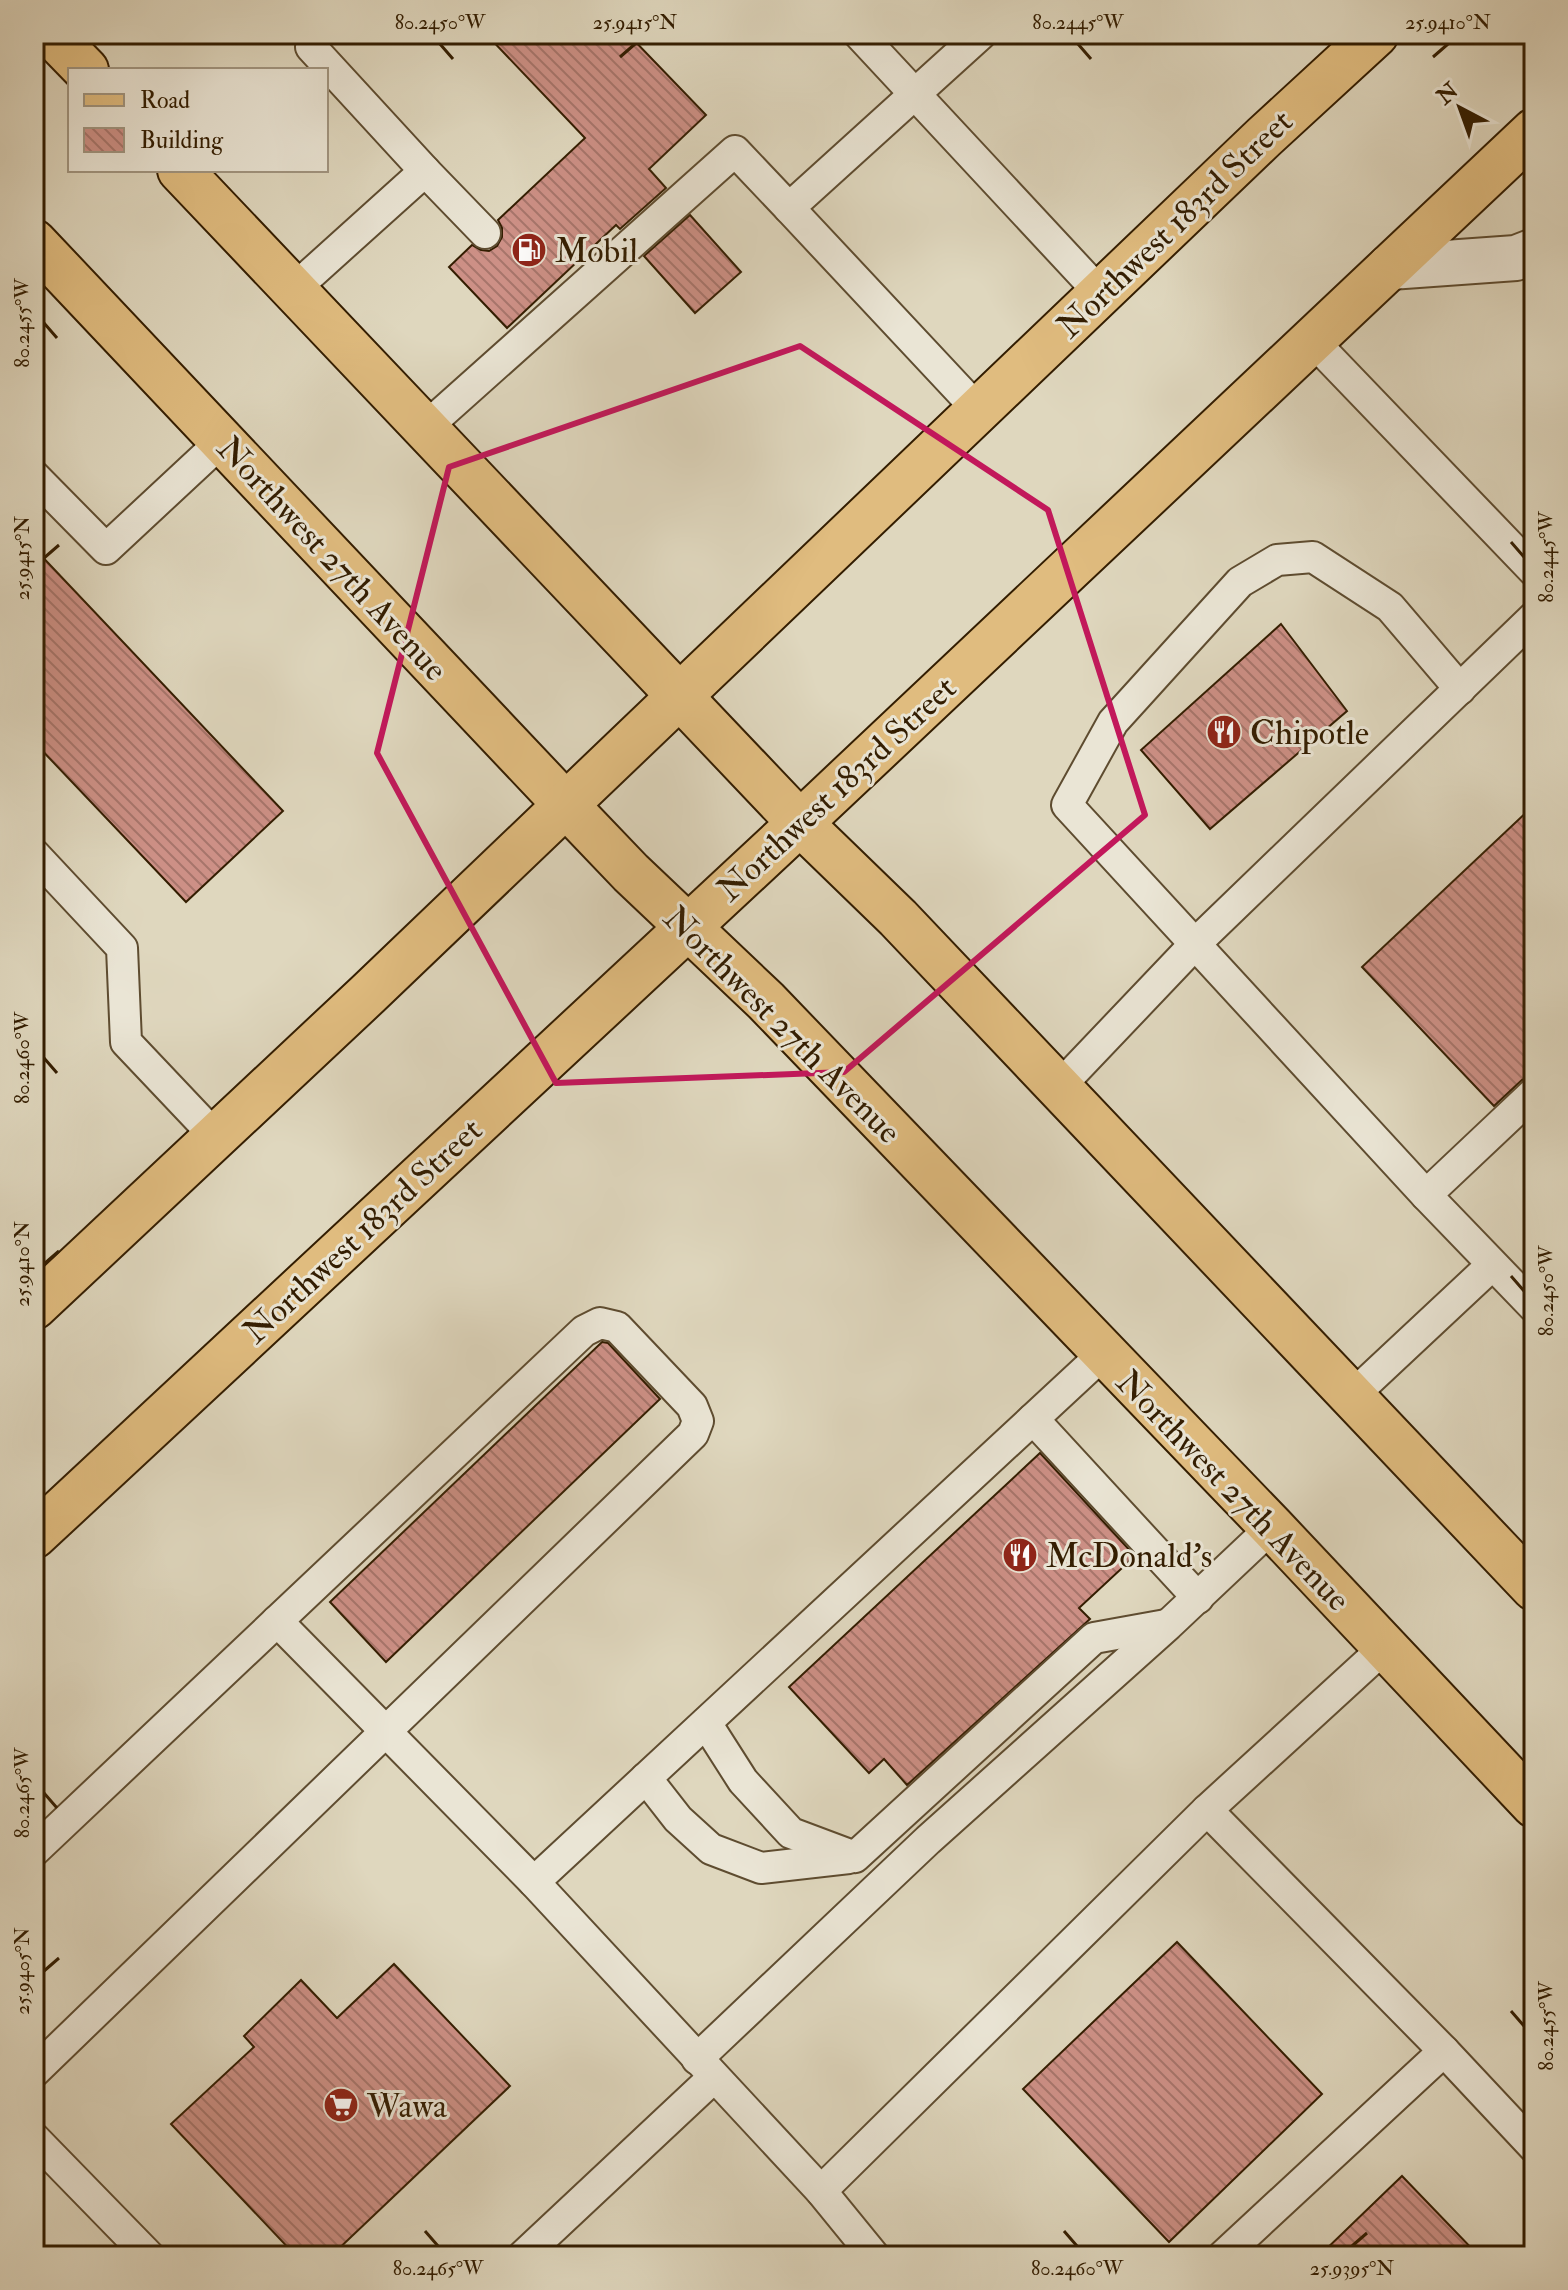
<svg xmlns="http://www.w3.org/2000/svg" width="1568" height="2290" viewBox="0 0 1568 2290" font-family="'IM FELL Double Pica',serif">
	<defs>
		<pattern id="building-back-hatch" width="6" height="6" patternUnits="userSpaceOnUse" patternTransform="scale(2)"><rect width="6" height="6" fill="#cd9086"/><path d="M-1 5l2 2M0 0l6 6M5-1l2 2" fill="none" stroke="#a7756b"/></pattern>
	</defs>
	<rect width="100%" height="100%" fill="#dfd7be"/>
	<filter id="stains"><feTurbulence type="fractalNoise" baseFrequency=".0025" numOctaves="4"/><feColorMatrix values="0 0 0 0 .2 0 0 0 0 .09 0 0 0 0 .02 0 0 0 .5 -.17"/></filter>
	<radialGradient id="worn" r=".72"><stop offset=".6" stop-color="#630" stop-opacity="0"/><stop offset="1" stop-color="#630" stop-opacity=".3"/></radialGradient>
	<g fill="url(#building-back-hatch)" stroke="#331d01" stroke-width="2">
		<path d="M486,34H628L706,115L649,169L666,188L620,229L616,225L507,328L449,267L472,245L481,250L489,251L497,246L502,237V228L498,220L585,138Z"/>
		<path d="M690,215L741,272L695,313L644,256Z"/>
		<path d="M34,548L283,811L186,902L34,742Z"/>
		<path d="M1281,624L1347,711L1210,829L1141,750Z"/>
		<path d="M1534,805V1076L1522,1080L1494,1106L1362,967Z"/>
		<path d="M602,1342L608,1343L660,1399L386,1662L330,1602Z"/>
		<path d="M1040,1453L1135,1556L1079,1608L1090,1619L907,1785L884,1759L869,1773L789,1687Z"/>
		<path d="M1177,1942L1322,2094L1169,2242L1023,2089Z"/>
		<path d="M394,1964L510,2086L331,2256H296L171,2124L254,2047L244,2036L301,1980L337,2018Z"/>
		<path d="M1402,2176L1479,2256H1319Z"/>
	</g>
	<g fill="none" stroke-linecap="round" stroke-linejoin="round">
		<defs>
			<g id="lane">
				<path d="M859,34L1100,293"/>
				<path d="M425,171L485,233"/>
				<path d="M294,289L425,171L311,47"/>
				<path d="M1312,340L1534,571"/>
				<path d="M978,410L789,208L981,34"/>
				<path d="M425,428L735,151L789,208"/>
				<path d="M34,476L106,549L222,441"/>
				<path d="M1460,689L1390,607L1313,557L1277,560L1240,582L1113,722L1067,805L1426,1195L1534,1307"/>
				<path d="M34,854L122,948L126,1042L215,1136"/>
				<path d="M1059,1087L1196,943L1534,617"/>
				<path d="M1426,1195L1534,1093"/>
				<path d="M1352,1396L1492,1265"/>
				<path d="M1033,1419L1198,1598"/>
				<path d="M277,1621L534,1882L821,2191L874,2256"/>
				<path d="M706,1723L743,1781L791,1833L855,1857L1094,1638L1166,1625"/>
				<path d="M646,1778L678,1819L711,1849L761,1868L849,1858"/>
				<path d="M1207,1810L1444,2051L1534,2147"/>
				<path d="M34,1851L584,1331L600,1323L617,1327L692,1406L698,1421L693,1434L34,2072"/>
				<path d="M534,1882L1103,1354"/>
				<path d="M697,2059L928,1840L1168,1625L1272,1527"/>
				<path d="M34,2138L149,2256"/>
				<path d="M821,2191L1207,1810L1384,1648"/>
				<path d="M523,2256L714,2077"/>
				<path d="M1223,2256L1444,2051"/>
			</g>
			<path id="street" d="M1390,267L1516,258L1534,251"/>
			<g id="primary">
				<path d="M51,34L86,70"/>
				<path d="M180,170L800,823L898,918L1534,1588"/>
				<path d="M34,242L565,804L631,873L766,1001L1272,1527L1534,1805"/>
				<path d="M34,1307L368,994L1264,137L1376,34"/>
				<path d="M34,1536L800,823L1534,131"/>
			</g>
		</defs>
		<use href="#lane" stroke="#5e4c30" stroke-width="34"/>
		<use href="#street" stroke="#5e4c30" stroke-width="48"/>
		<use href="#primary" stroke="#331d01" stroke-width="48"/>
		<use href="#lane" stroke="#eae5d5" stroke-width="30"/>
		<use href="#street" stroke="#eae5d5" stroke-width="44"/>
		<use href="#primary" stroke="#e0bc7f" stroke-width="44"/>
	</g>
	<path fill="none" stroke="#c2185b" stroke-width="6" stroke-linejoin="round" d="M800,346L1048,510L1145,815L844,1072L556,1083L377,753L449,467Z"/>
	<path fill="none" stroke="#331d01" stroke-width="3" d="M440,44L453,59M1078,44L1091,59M620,57L635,44M1433,57L1448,44M44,323L57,338M1511,542L1524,557M44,558L59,545M44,1058L57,1073M44,1264L59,1251M1511,1276L1524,1291M44,1793L57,1808M44,1971L59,1958M1511,2011L1524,2026M425,2231L438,2246M1064,2231L1077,2246M1352,2246L1367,2233"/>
	<defs>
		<symbol id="fuel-disc" viewBox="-11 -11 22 22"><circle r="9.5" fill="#8f2418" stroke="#eae5d5"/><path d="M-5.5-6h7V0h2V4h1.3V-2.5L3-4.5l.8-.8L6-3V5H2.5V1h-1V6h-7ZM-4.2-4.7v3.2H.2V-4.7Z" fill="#fff"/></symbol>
		<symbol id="restaurant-disc" viewBox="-11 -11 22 22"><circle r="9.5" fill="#8f2418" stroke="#eae5d5"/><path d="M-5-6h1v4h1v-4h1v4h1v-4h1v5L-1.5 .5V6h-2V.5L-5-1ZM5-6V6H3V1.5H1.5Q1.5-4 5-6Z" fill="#fff"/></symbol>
		<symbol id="supermarket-disc" viewBox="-11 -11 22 22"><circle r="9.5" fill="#8f2418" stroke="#eae5d5"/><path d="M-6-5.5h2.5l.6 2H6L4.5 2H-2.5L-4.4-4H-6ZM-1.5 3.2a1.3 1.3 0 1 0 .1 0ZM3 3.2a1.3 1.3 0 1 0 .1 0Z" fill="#fff"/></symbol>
	</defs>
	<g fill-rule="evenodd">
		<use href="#fuel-disc" x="509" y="230" width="40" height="40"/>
		<use href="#restaurant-disc" x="1204" y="712" width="40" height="40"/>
		<use href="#restaurant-disc" x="1000" y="1535" width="40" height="40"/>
		<use href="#supermarket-disc" x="321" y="2085" width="40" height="40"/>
	</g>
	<g text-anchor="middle" stroke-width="6" stroke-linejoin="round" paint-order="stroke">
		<g font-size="34" fill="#331d01" stroke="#eae5d5">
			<text transform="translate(1174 223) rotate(-44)" y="12">Northwest 183rd Street</text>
			<text transform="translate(333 558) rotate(47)" y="12">Northwest 27th Avenue</text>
			<text transform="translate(836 788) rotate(-43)" y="12">Northwest 183rd Street</text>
			<text transform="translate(783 1024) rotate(45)" y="12">Northwest 27th Avenue</text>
			<text transform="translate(362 1230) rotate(-43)" y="12">Northwest 183rd Street</text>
			<text transform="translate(1234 1490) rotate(46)" y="12">Northwest 27th Avenue</text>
		</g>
		<g font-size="34" fill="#331d01" stroke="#eae5d5" text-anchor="start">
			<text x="555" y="262">Mobil</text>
			<text x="1250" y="744">Chipotle</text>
			<text x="1046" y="1567">McDonald's</text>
			<text x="367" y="2117">Wawa</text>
		</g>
	</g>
	<rect width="1568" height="2290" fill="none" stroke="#dfd7be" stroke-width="88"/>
	<rect x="68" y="68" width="260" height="104" fill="#eae5d5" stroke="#a19580" stroke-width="2"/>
	<rect x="84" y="94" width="40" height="12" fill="#e0bc7f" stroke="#a19580" stroke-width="2"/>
	<text x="140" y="108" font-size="24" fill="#331d01">Road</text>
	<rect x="84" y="128" width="40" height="24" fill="url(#building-back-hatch)" stroke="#a19580" stroke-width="2"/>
	<text x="140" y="148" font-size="24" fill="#331d01">Building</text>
	<g transform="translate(1460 108) rotate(319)" stroke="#eae5d5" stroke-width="6" paint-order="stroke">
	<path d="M0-6L14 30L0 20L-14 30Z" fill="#331d01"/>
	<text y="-12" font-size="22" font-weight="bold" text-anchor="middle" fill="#331d01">N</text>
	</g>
	<rect x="44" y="44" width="1480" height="2202" fill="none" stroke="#331d01" stroke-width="3"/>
	<g font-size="20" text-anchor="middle" fill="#331d01">
		<text x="440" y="29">80.2450°W</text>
		<text x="635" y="29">25.9415°N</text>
		<text x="1078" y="29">80.2445°W</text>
		<text x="1448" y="29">25.9410°N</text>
		<text transform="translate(22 323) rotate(-90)" y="7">80.2455°W</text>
		<text transform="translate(1546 557) rotate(-90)" y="7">80.2445°W</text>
		<text transform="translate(22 558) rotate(-90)" y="7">25.9415°N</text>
		<text transform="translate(22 1058) rotate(-90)" y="7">80.2460°W</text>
		<text transform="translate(22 1264) rotate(-90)" y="7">25.9410°N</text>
		<text transform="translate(1546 1291) rotate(-90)" y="7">80.2450°W</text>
		<text transform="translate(22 1793) rotate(-90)" y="7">80.2465°W</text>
		<text transform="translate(22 1971) rotate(-90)" y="7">25.9405°N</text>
		<text transform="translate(1546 2026) rotate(-90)" y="7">80.2455°W</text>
		<text x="438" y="2275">80.2465°W</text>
		<text x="1077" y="2275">80.2460°W</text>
		<text x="1352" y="2275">25.9395°N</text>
	</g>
	<rect width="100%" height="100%" filter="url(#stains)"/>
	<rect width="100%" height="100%" fill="url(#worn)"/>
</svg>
